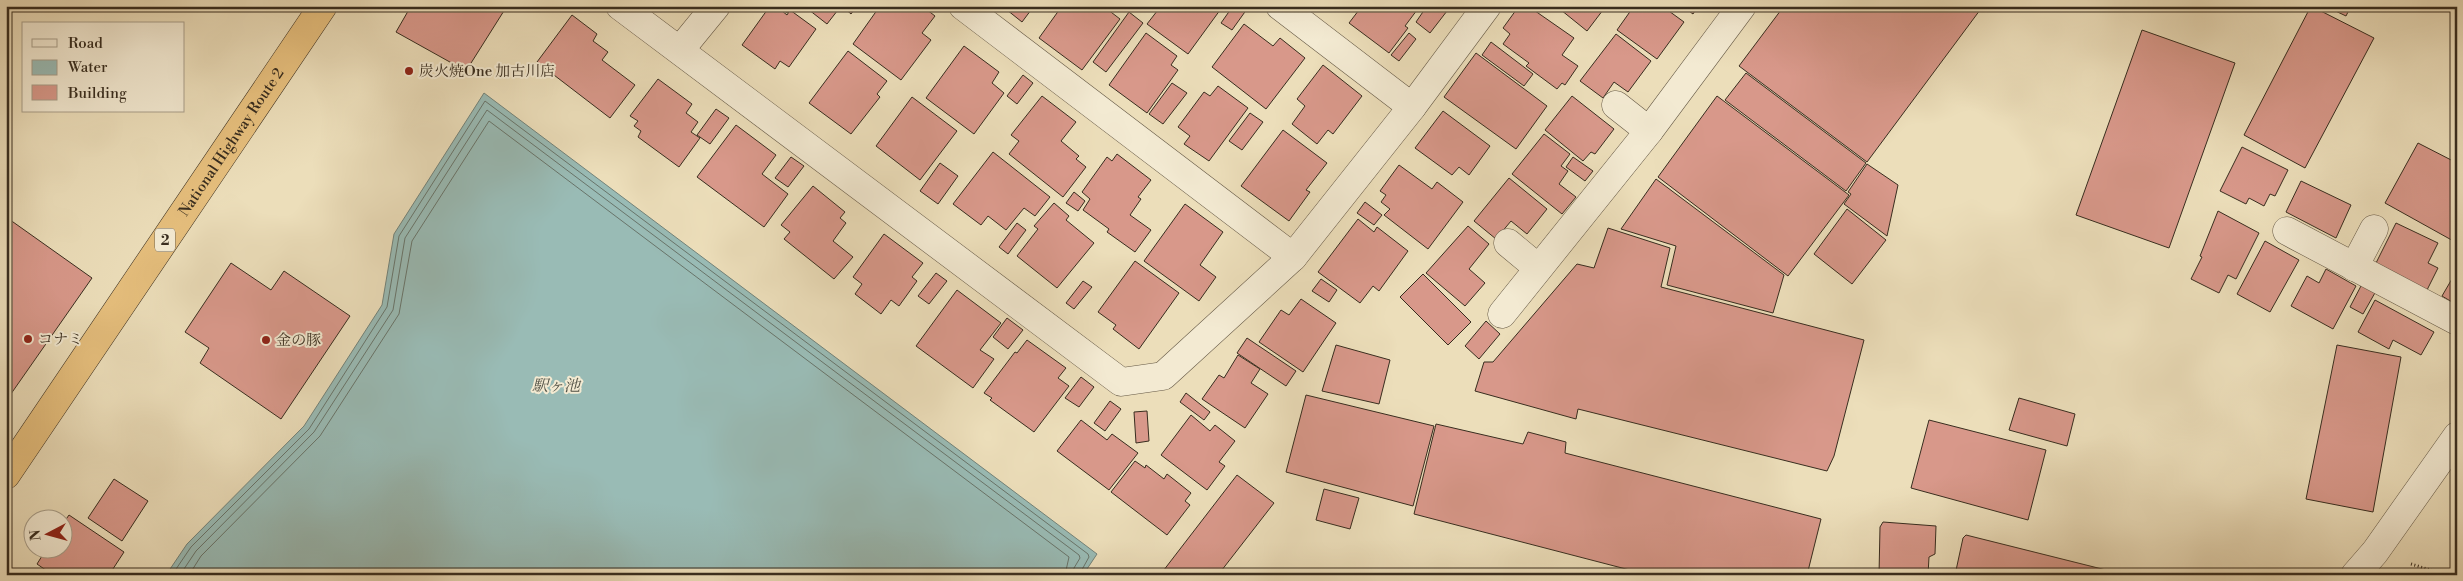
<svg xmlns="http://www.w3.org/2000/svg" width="2463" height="581" viewBox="0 0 2463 581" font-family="'Libre Bodoni','Noto Serif JP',serif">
	<rect width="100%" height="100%" fill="#ecdeba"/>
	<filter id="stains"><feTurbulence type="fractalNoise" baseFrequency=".004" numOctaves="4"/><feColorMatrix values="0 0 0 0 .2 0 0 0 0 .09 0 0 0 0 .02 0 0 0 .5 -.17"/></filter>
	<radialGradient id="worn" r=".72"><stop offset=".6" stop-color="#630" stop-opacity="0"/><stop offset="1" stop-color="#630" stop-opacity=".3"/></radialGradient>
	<path fill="#99bbb5" stroke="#728279" d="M484,93L1097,554L1083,575H166L187,544L304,426L382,305L394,234Z"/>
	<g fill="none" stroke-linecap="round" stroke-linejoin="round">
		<g stroke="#68746a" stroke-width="1">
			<path d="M172,575L191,547L309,429L387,307L399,236L485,101L1088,554L1089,557L1079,575"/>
			<path d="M180,575L196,551L314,432L393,310L405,238L487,110L1079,555L1080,558L1074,568L1073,575"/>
			<path d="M189,575L201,556L320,436L399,314L412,241L489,121L1069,557L1065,575"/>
		</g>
	</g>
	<g fill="#d8988a" stroke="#382d1f">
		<path d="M411,6H507L466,71L396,32Z"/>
		<path d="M770,6H776L787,15L790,10L816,29L789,67L780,61L775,69L742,45Z"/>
		<path d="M778,6H792L787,13Z"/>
		<path d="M804,6H841L827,24Z"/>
		<path d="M842,6H857L851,14Z"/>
		<path d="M880,6H922L935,16L922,33L931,40L901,80L853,44Z"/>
		<path d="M1002,6H1034L1022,22Z"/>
		<path d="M1062,6H1103L1120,19L1082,70L1039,38Z"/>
		<path d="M1161,6H1223L1188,54L1147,24Z"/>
		<path d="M1233,6H1244L1247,9L1232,30L1221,23Z"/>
		<path d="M1362,6H1420L1405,26L1408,28L1389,53L1349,23Z"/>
		<path d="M1427,6H1440L1447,11L1430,33L1416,22Z"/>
		<path d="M1519,6H1528L1574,38L1562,55L1578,66L1565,85L1562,83L1557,89L1526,66L1529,63L1503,44L1510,34L1503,28Z"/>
		<path d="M1556,6H1606L1587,31Z"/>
		<path d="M1634,6H1662L1684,22L1657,59L1617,30Z"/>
		<path d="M1682,6H1698L1693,14Z"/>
		<path d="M1784,6H1983L1867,162L1739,66Z"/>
		<path d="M2311,6L2374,38L2305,168L2244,135Z"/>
		<path d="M2325,6H2351L2346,16Z"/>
		<path d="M1129,12L1143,23L1106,72L1093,62Z"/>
		<path d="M572,15L597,34L593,41L608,52L602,60L635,85L610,118L537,62Z"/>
		<path d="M1244,24L1273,46L1280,38L1305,58L1266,109L1212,67Z"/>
		<path d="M2142,30L2235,63L2169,248L2076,215Z"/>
		<path d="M1146,33L1177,56L1171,65L1178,70L1147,113L1109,85Z"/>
		<path d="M1409,33L1416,39L1399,61L1391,55Z"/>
		<path d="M1616,34L1651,61L1628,92L1614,82L1603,98L1580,81Z"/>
		<path d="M1491,42L1533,74L1524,86L1482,55Z"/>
		<path d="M964,46L999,72L992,83L1004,93L974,134L926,98Z"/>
		<path d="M848,51L887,81L877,94L880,97L851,134L809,103Z"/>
		<path d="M1476,53L1547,106L1516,149L1444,97Z"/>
		<path d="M1323,65L1362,96L1333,134L1328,130L1317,144L1292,124L1305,106L1297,99Z"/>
		<path d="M1746,73L1866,163L1846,191L1725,100Z"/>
		<path d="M1023,75L1033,83L1017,104L1007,96Z"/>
		<path d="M658,79L692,104L686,113L698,122L691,132L700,138L679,167L638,137L641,131L634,126L638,121L630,116Z"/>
		<path d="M1172,83L1187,93L1163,124L1149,114Z"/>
		<path d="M1218,86L1248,108L1209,161L1184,144L1190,136L1178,127L1204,92L1210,96Z"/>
		<path d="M1042,96L1076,122L1061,141L1079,156L1076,159L1086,167L1063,197L1009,154L1019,141L1011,135Z"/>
		<path d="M1572,96L1614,129L1595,154L1591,152L1583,161L1545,130Z"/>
		<path d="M1717,96L1849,195L1788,276L1658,177Z"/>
		<path d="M912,97L957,131L920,180L876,146Z"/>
		<path d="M716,109L729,118L710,144L697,135Z"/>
		<path d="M1443,111L1490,146L1469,175L1459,167L1452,175L1415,148Z"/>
		<path d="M1250,113L1263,122L1242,150L1229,141Z"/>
		<path d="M736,125L776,155L762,174L788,194L764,227L697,177Z"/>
		<path d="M1283,130L1327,163L1306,190L1310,192L1289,221L1241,186Z"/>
		<path d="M1544,134L1570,154L1561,166L1568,171L1559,184L1576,197L1562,214L1512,174Z"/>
		<path d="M2418,143L2457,163V243L2385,203Z"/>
		<path d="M2242,147L2288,170L2275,196L2270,194L2264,206L2249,198L2246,204L2220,191Z"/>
		<path d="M993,152L1050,197L1035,216L1024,208L1006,230L988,216L981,225L953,204Z"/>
		<path d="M1117,154L1151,180L1138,197L1141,199L1130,215L1151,230L1135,252L1107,232L1109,229L1083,210L1090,199L1082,192L1107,157L1112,161Z"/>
		<path d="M791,157L804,166L788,187L775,178Z"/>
		<path d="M1573,157L1593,171L1585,181L1566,167Z"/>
		<path d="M940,163L958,176L938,204L920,191Z"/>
		<path d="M1867,164L1898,185L1887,236L1844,204L1851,194L1848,192Z"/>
		<path d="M1399,165L1432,189L1437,182L1463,202L1428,249L1384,215L1390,209L1381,202L1386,195L1380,191Z"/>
		<path d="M1509,178L1547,209L1527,234L1511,221L1496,239L1474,221Z"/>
		<path d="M1656,179L1784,275L1773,313L1667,285L1676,246L1621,229Z"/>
		<path d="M2301,181L2351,205L2336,238L2286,212Z"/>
		<path d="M813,186L845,212L840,218L846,223L833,241L853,257L834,279L784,239L790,232L781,225Z"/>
		<path d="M1074,192L1085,201L1078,211L1066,203Z"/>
		<path d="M1365,202L1382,215L1374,225L1357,213Z"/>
		<path d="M1054,203L1069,216L1066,220L1094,243L1057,288L1017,256L1038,229L1034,226Z"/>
		<path d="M1185,204L1223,232L1200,265L1216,277L1199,301L1144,261Z"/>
		<path d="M1847,209L1886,240L1852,284L1814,254Z"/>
		<path d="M2218,211L2259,233L2236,279L2228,275L2219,293L2191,279L2202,257L2200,256Z"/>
		<path d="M6,217L92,278L6,401Z"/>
		<path d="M1358,219L1374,232L1377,227L1408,251L1379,291L1373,286L1360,303L1318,272Z"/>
		<path d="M1017,223L1026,230L1008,254L999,247Z"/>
		<path d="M2396,223L2438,243L2428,263L2438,268L2427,290L2376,263Z"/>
		<path d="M1468,226L1489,244L1469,269L1485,283L1465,306L1426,273Z"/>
		<path d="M1608,228L1670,248L1661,287L1864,340L1834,456L1827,471L1578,409L1576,419L1475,391L1484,362H1493L1577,264L1594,268Z"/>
		<path d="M884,234L923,263L912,277L917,281L899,306L891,300L881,314L855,294L862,284L853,277Z"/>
		<path d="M2265,241L2299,260L2270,312L2237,294Z"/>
		<path d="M1135,261L1179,293L1139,349L1113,329L1116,325L1098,312Z"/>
		<path d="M231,263L271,290L284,271L350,316L281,419L200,363L209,348L185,332Z"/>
		<path d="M2326,269L2356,286L2333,329L2291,306L2307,276L2319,283Z"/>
		<path d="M2456,272L2457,294L2452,302L2442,296Z"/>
		<path d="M936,273L947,281L929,304L918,296Z"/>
		<path d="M1423,274L1471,322L1448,345L1400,297Z"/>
		<path d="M1321,279L1337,290L1329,302L1312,291Z"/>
		<path d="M1083,281L1092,287L1074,309L1066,303Z"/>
		<path d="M2362,284L2376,291L2363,314L2350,307Z"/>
		<path d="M957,290L1001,323L980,350L994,359L973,388L916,346Z"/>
		<path d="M1301,299L1336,323L1303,372L1259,342L1281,310L1289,315Z"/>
		<path d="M2375,300L2434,332L2421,355L2393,340L2389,349L2358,332Z"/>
		<path d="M1007,318L1023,330L1008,349L993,337Z"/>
		<path d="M1486,321L1500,334L1479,359L1465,346Z"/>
		<path d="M1247,338L1296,371L1286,386L1237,353Z"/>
		<path d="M1027,340L1066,368L1058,378L1069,386L1034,432L990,400L992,398L984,393L1015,352L1017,353Z"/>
		<path d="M1336,345L1390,360L1379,404L1322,391Z"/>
		<path d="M2337,345L2401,357L2373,512L2306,499Z"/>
		<path d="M1238,355L1260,369L1251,383L1268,394L1245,428L1202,399L1219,375L1224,378Z"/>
		<path d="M1081,377L1094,387L1079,407L1065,398Z"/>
		<path d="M1186,393L1210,412L1204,420L1180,402Z"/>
		<path d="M1306,395L1434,426L1413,506L1286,472Z"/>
		<path d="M2019,398L2075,414L2067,446L2009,430Z"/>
		<path d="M1110,401L1121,409L1105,431L1094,423Z"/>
		<path d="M1147,411L1149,441L1136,443L1134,412Z"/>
		<path d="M1191,415L1210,431L1215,425L1235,441L1219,462L1225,466L1207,490L1161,455Z"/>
		<path d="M1081,420L1107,440L1112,434L1138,453L1109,490L1057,451Z"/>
		<path d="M1929,420L2046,450L2028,520L1911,488Z"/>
		<path d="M1436,424L1523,444L1528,432L1566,442L1565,453L1821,519L1807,575H1649L1414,514Z"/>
		<path d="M1135,461L1145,468L1146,465L1164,479L1167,474L1191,493L1185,501L1190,505L1167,535L1111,492Z"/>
		<path d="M1237,475L1274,503L1218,575H1160Z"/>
		<path d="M114,479L148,501L122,541L88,518Z"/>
		<path d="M1324,489L1359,498L1350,529L1316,520Z"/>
		<path d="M69,515L124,552L109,575H53L37,564L47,548H62V525Z"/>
		<path d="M1883,522L1936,526L1935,554L1929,557L1928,575H1879L1880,527Z"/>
		<path d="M2456,534H2457V564L2453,563Z"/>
		<path d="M1966,535L2126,575H1955L1963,538Z"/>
	</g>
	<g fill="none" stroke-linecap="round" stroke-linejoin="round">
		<defs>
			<g id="street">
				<path d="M620,6L1121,382L1163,376L1293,257L1412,107L1487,6"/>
				<path d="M963,6L1293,257"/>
				<path d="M1280,6L1412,107"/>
				<path d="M680,50L716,6"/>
				<path d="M1616,105L1649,131"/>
				<path d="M2287,231L2457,321"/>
				<path d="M1508,243L1538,268"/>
				<path d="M2354,267L2374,229"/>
				<path d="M1502,314L1649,131L1742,6"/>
				<path d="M2355,575L2375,552L2457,436"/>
			</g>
			<g id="highway">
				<path id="s1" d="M6,475L323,6"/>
			</g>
		</defs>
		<use href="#street" stroke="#655946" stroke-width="29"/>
		<use href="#highway" stroke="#382d1f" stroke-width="29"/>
		<path stroke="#382d1f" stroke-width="3" stroke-dasharray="1 2.5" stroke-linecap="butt" d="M2411,564L2447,575"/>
		<use href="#street" stroke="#f3ead2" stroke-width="28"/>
		<use href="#highway" stroke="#e6bf7d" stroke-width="28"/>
	</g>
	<g fill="#8f2418" stroke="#f3ead2" stroke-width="2">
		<circle cx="409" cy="71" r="5"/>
		<circle cx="28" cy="339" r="5"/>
		<circle cx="266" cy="340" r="5"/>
	</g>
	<g text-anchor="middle" stroke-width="4" stroke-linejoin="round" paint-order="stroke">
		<rect fill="#f3ead2" stroke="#706655" stroke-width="1" x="155" y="228.5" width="20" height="23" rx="4"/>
		<g font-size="14" font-weight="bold" fill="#382d1f">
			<text x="165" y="245">2</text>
		</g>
		<g font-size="15" fill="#382d1f" stroke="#f3ead2" text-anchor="start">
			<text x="419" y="76">炭火焼One 加古川店</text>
			<text x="38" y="344">コナミ</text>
			<text x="276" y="345">金の豚</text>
		</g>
		<g font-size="15" fill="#382d1f" stroke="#f3ead2">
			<text dy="5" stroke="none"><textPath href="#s1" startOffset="402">National Highway Route 2</textPath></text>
		</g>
		<g font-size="16" font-style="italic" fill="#505044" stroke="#f3ead2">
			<text x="556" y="391">駅ヶ池</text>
		</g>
	</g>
	<rect width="2463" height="581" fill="none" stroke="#ecdeba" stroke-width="25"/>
	<rect x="8" y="8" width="2448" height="566" fill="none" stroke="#382d1f" stroke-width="2.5"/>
	<rect x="12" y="12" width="2438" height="556" fill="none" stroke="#382d1f"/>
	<rect x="22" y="22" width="162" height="90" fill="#f3ead2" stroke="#a89e8a"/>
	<rect x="32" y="39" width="25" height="8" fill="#f3ead2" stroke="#a89e8a"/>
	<text x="68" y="48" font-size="15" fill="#382d1f">Road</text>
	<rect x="32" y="60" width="25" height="15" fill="#99bbb5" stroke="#a89e8a"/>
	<text x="68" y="72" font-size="15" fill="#382d1f">Water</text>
	<rect x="32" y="85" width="25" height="15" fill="#d8988a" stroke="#a89e8a"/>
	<text x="68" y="98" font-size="15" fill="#382d1f">Building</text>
	<g transform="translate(48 534) rotate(264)"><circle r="24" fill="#f3ead2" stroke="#a89e8a"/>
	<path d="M0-4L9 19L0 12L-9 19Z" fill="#8f2418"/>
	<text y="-8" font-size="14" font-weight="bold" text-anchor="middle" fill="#382d1f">N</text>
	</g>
	<rect width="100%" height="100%" filter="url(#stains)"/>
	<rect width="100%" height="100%" fill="url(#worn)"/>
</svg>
